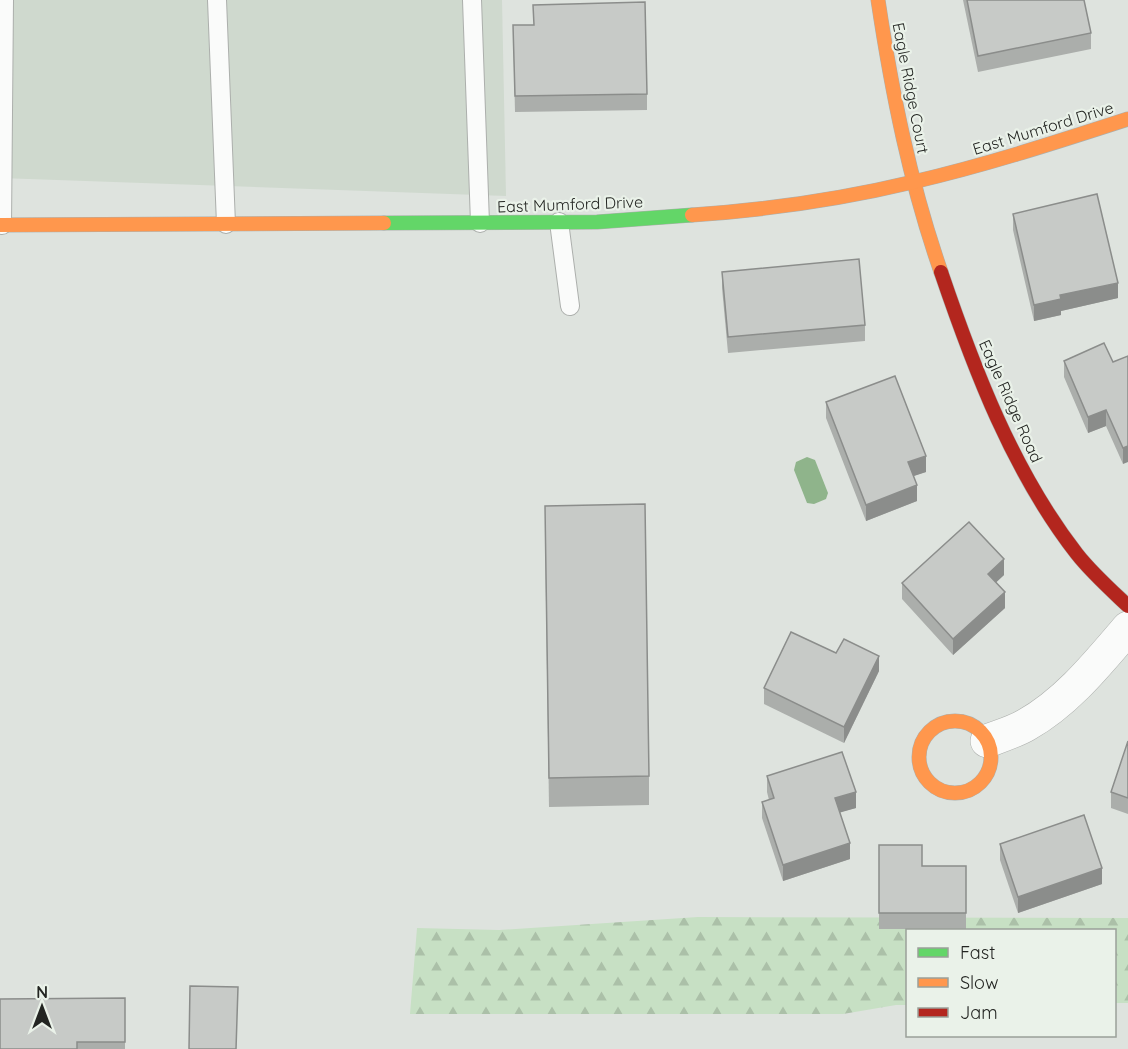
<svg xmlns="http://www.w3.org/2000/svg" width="1128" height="1049" viewBox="0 0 1128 1049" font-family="Quicksand,sans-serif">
	<defs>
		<pattern id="forest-firs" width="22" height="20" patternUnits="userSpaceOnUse" patternTransform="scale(1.5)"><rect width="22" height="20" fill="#c7e0c4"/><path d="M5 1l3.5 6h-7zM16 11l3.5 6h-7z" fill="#abc0a8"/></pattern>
	</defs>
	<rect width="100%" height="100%" fill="#dee3de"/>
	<path fill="#cfd9ce" d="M0,0H502L506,196L0,178Z"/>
	<path fill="url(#forest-firs)" d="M698,917L1128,918V1003H1115L1114,930H908L907,1005H896L843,1014H410L417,928L499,930Z"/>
	<path fill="#8fb48b" d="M807,457L815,460L828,493L826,499L814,504L807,503L794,470L796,462Z"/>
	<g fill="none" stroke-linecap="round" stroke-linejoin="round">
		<defs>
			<g id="lane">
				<path d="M217,0L226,224"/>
				<path d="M472,0L480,223"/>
				<path d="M559,222L570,306"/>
				<path d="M2,225L4,0"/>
			</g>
			<path id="street" d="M987,741C1000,736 1014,732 1026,725C1067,702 1098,663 1128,628"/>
			<path id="fast" d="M384,223L597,222L692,215"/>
			<g id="slow">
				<path d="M878,0C892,93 910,183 941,272"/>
				<path d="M692,215C766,210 842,199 913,182C986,165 1057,142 1128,119"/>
				<path d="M0,225L384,223"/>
				<circle cx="955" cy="757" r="36"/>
			</g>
			<path id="jam" d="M941,272C974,369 1013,472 1077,554C1092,573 1110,589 1128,606"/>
		</defs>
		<use href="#lane" stroke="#acafac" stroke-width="20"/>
		<use href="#street" stroke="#acafac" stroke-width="34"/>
		<use href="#fast" stroke="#acafac" stroke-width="15"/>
		<use href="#slow" stroke="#acafac" stroke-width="15"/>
		<use href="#jam" stroke="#acafac" stroke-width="15"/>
		<use href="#lane" stroke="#fafbfa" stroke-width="18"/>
		<use href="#street" stroke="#fafbfa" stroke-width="33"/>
		<use href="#fast" stroke="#63d668" stroke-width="14"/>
		<use href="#slow" stroke="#ff974d" stroke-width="14"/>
		<use href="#jam" stroke="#b3261e" stroke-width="14"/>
	</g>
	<g fill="#abaeab">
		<path d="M963,0H1084L1091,33V49L978,72Z"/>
		<path d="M513,25L647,94V110L515,112Z"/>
		<path d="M1013,214L1118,298L1061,311V315L1034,321L1013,230Z"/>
		<path d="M722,272L865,325V341L728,353L722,288Z"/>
		<path d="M1128,356L1123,464L1106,426L1088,433L1064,377V361L1113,362Z"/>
		<path d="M826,402L926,472L913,476L917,501L866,521L826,418Z"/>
		<path d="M545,535L649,776V805L549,807Z"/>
		<path d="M1004,575L996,582L1005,608L953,655L902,599V583Z"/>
		<path d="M836,653L879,671L844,743L764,704V688Z"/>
		<path d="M1128,741V814L1111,808V792Z"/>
		<path d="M767,776L856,808L840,812L850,859L783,881L762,818V802L769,800L767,792Z"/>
		<path d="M1000,844L1102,884L1018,913L1000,860Z"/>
		<path d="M879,845L922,866H966V929H879Z"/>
		<path d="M125,998V1049H0Z"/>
	</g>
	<g fill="#8b8d8b">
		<path d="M1118,283V298L1061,311V315L1034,321V305L1060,295Z"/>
		<path d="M1106,410V426L1088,433V417Z"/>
		<path d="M1128,446V462L1123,464V448Z"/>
		<path d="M926,456V472L908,478V462Z"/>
		<path d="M917,485V501L866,521V505Z"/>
		<path d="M1004,559V575L988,590V574Z"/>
		<path d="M1005,592V608L953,655V639Z"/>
		<path d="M879,656V671L844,743V727Z"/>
		<path d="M856,792V808L835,814V798Z"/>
		<path d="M850,843V859L783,881V865Z"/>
		<path d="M1102,868V884L1018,913V897Z"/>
	</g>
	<g fill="#c7cac7" stroke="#8b8d8b" stroke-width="1.5">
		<path d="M967,0H1084L1091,33L978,56Z"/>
		<path d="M645,2L647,94L515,96L513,25H534L533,5Z"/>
		<path d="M1097,194L1118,283L1060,295L1061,299L1034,305L1013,214Z"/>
		<path d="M859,259L865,325L728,337L722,272Z"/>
		<path d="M1104,343L1113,362L1128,356V446L1123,448L1106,410L1088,417L1064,361Z"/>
		<path d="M895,376L926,456L908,462L917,485L866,505L826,402Z"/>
		<path d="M645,504L649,776L549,778L545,506Z"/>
		<path d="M969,522L1004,559L988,574L1005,592L953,639L902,583Z"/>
		<path d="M791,632L836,653L844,639L879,656L844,727L764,688Z"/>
		<path d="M1128,741V798L1111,792Z"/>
		<path d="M842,752L856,792L835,798L850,843L783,865L762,802L774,798L767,776Z"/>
		<path d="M1084,815L1102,868L1018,897L1000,844Z"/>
		<path d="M879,845H922V866H966V913H879Z"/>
		<path d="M190,986L238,987L236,1049H189Z"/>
		<path d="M125,998V1042H77V1049H0V999Z"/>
	</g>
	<g text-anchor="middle" stroke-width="4.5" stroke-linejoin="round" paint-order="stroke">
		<g font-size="16" fill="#232522" stroke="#eaf2e9">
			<text transform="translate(911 88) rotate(79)" y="6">Eagle Ridge Court</text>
			<text transform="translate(1043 128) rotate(-17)" y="6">East Mumford Drive</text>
			<text transform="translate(570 204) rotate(-2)" y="6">East Mumford Drive</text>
			<text transform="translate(1011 401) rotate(66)" y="6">Eagle Ridge Road</text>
		</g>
	</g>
	<rect x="906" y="929" width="210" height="108" fill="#eaf2e9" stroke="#9aa099" stroke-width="1.5"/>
	<rect x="918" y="948" width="30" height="9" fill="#63d668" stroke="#9aa099" stroke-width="1.5"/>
	<text x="960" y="959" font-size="18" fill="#232522">Fast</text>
	<rect x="918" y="978" width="30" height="9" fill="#ff974d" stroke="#9aa099" stroke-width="1.5"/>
	<text x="960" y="989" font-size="18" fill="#232522">Slow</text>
	<rect x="918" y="1008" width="30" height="9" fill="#b3261e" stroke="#9aa099" stroke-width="1.5"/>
	<text x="960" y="1019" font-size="18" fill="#232522">Jam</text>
	<g transform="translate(42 1007)" stroke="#eaf2e9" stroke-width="4.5" paint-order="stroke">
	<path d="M0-4.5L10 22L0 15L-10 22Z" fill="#232522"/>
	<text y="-9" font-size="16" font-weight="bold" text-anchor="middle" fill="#232522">N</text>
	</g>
</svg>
